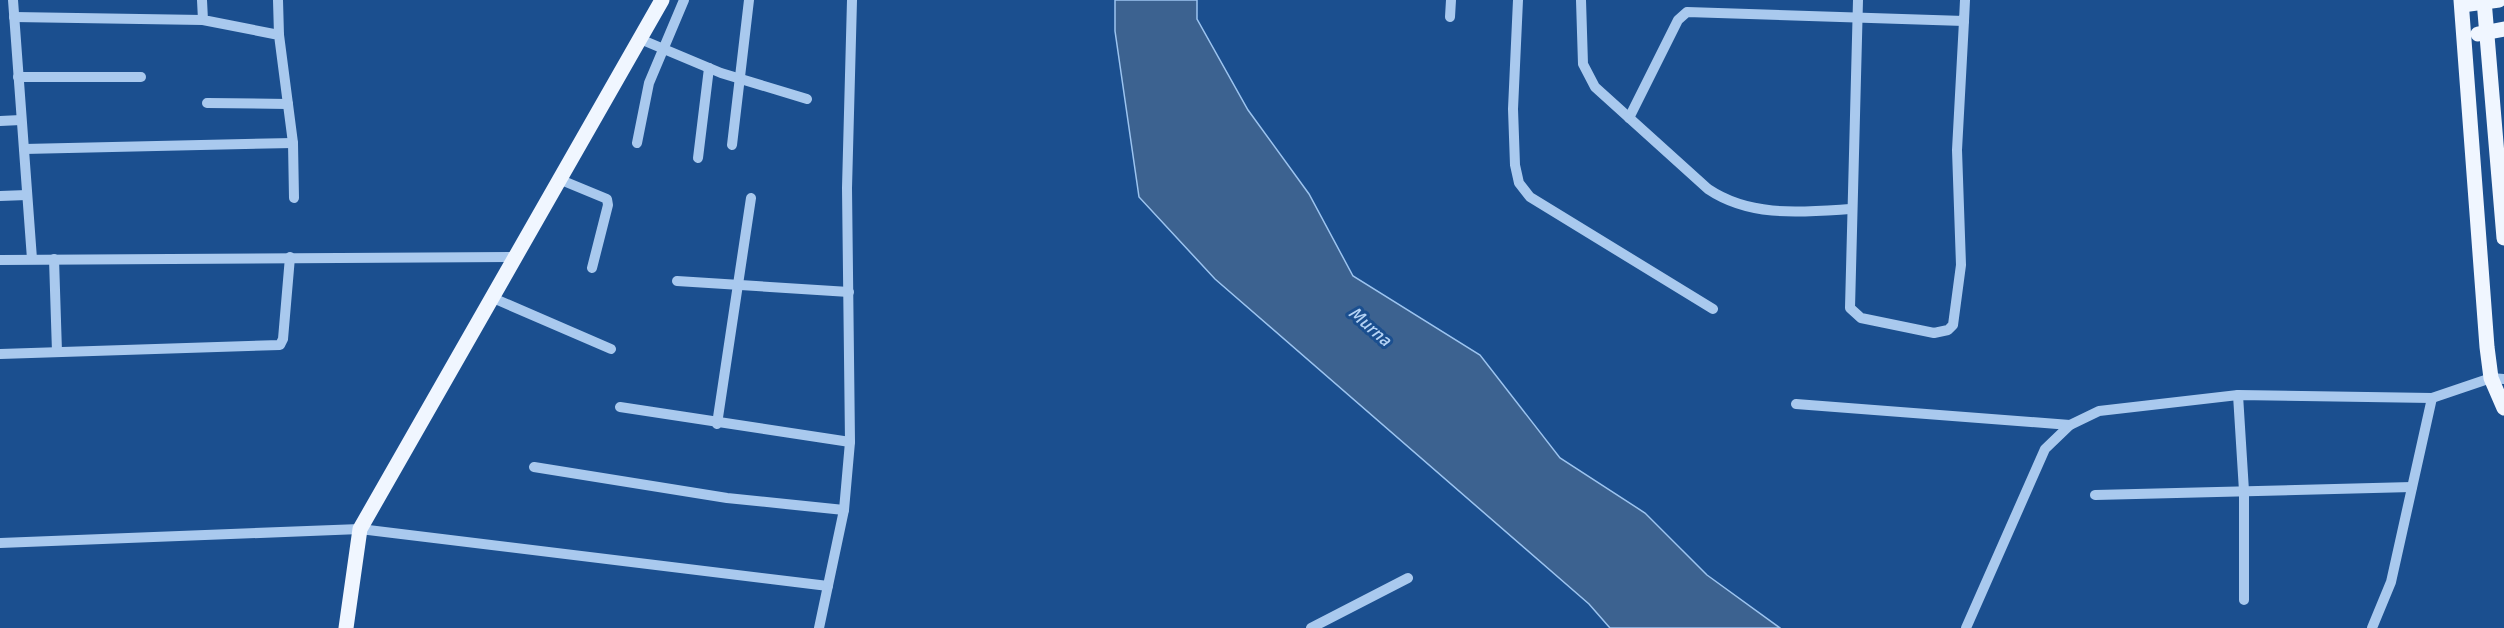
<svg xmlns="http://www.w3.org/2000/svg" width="2504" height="628" viewBox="0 0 2504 628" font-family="Signika,sans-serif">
	<rect width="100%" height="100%" fill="#1b4f8f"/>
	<path fill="#3c6290" stroke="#9cc4f0" stroke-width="1.5" d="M1115,0H1197V19L1248,110L1309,194L1353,276L1480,355L1560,458L1645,513L1707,575L1780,628H1610L1589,604L1215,279L1139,197L1115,31Z"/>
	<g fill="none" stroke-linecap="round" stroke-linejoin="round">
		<g stroke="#a9c9ee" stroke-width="10">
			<path d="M13,0L32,259"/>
			<path d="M202,0L203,20L279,35L293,143L294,198"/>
			<path d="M278,0L279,35"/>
			<path d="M1518,0L1513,109L1515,165L1519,183L1530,197L1713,309"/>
			<path d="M1581,0L1583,64L1595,87L1708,189C1751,218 1803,212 1851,209"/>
			<path d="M1858,0L1850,308L1861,318L1934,333L1948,330L1953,325L1961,265L1957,150L1964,21"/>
			<path d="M14,17L203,20"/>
			<path d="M1450,17L1451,0"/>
			<path d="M640,39L721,73L807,99"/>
			<path d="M18,77H141"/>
			<path d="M207,103L288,104"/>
			<path d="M1629,118L1678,20L1687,12L1964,21L1965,0"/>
			<path d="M0,121L21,120"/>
			<path d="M637,143L649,83L684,0"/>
			<path d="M732,145L749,0"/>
			<path d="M24,149L293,143"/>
			<path d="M698,158L709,68"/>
			<path d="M561,180L607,199L608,205L592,268"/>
			<path d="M0,196L27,195"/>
			<path d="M54,259L57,352"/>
			<path d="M0,260L517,257"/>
			<path d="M677,281L849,292"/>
			<path d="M493,298L611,349"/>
			<path d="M0,354L280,345L283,339L290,257"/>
			<path d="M2238,395L2244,491V600"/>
			<path d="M1796,404L2070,425"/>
			<path d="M620,407L850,442"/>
			<path d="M717,424L751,198"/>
			<path d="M534,467L727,498L844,510"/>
			<path d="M2095,495L2412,487"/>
			<path d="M0,543L360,529L828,586"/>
			<path d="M819,628L844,510L850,442L847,188L852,0"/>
			<path d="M1311,628L1408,578"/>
			<path d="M1966,628L2045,449L2070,425L2099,411L2238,395L2432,398L2491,378L2504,379"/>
			<path d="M2372,628L2391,582L2432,398"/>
		</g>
		<g stroke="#f0f6ff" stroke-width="15">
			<path d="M2461,0L2487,347L2491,378L2504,408"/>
			<path d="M2484,0L2504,238"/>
			<path d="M2462,5L2499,0"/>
			<path d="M2478,34L2504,29"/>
			<path d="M346,628L360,529L662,0"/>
		</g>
	</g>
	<g text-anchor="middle" stroke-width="6" stroke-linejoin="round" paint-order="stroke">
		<g font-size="18" font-style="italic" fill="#b5d3f5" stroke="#1b4f8f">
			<text transform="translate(1370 326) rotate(41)" y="6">Murna</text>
		</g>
	</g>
</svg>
